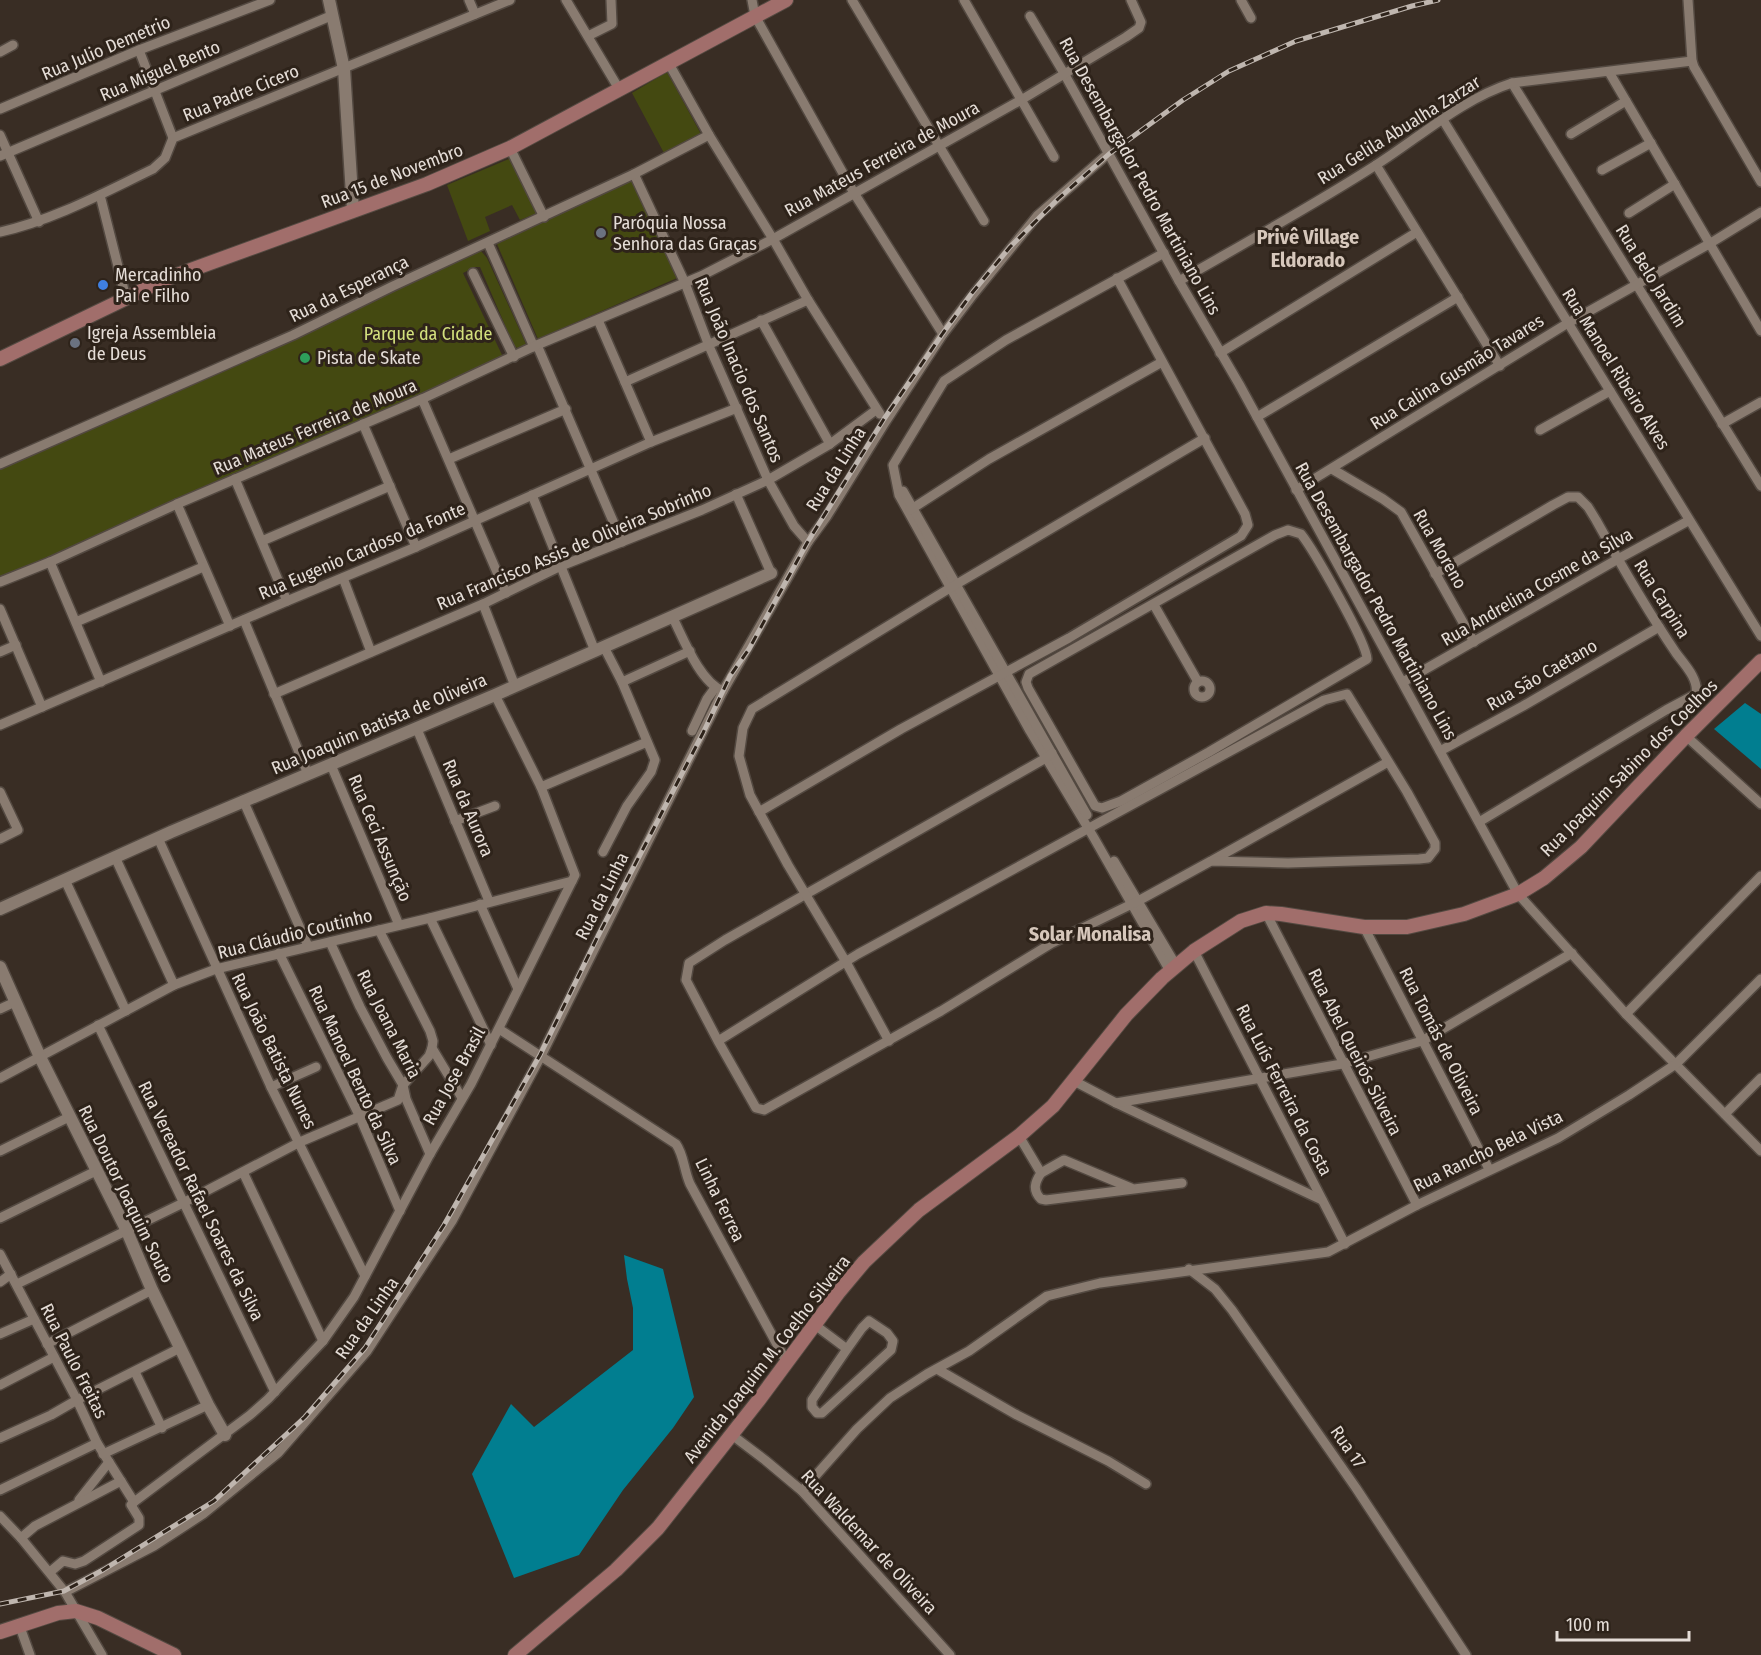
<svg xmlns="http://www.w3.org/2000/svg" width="1761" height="1655" viewBox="0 0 1761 1655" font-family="'Fira Sans Condensed',sans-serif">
	<rect width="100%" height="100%" fill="#392d24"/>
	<g fill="#444911">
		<path d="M667,72L701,134L664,153L632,93Z"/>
		<path d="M511,158L538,213L520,220L512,205L485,217L490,231L468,241L447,185Z"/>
		<path d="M632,180L677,278L538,339L497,244Z"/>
		<path d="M481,251L487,258L526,344L524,348L519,349L514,346L480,267H475L463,273L503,357L56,555L0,577V469L162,397Z"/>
	</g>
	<g fill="#017e90">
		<path d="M1745,703L1761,714V769L1714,729Z"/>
		<path d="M624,1255L663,1269L694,1397L673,1428L623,1490L579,1555L514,1578L472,1474L511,1404L534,1427L633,1350V1308L627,1279Z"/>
	</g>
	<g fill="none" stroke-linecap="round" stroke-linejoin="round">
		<defs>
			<g id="minor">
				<path d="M469,0L475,14"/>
				<path d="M566,0L619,89"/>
				<path d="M752,0L755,16L854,193L943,334"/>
				<path d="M852,0L984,221"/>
				<path d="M964,0L1054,157"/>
				<path d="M1241,0L1251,18"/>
				<path d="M1688,0L1692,61L1694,67L1761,182"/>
				<path d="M1030,16L1065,75L1179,281L1239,384L1518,894L1626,1014L1761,1151"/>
				<path d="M588,36L612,24L611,0"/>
				<path d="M139,50L173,138"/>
				<path d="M0,52L13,45"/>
				<path d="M668,62L709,135L773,239L808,300L880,414"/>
				<path d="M1609,72L1761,331"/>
				<path d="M1512,83L1761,486"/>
				<path d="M0,109L139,50L270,0"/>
				<path d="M1443,120L1761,636"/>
				<path d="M1571,134L1626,101"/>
				<path d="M0,135L39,222"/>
				<path d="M510,148L544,217"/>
				<path d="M0,156L333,15"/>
				<path d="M1376,165L1500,366"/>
				<path d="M1602,170L1651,143"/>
				<path d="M634,174L685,283L709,346L768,480L794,526L808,542"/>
				<path d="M100,195L126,298"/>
				<path d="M1629,213L1675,184"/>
				<path d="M0,232C54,220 103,193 153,169L165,158L173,138L510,0"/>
				<path d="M488,243L534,347"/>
				<path d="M1164,253L1006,340L944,381L893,465L899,495L1030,731L1094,838L1170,971"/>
				<path d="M473,273L514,357"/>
				<path d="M1179,281C1245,243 1312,206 1376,165C1420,137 1462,99 1512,83L1692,61"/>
				<path d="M598,320L651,442"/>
				<path d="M761,320L830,444"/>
				<path d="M537,345L622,542"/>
				<path d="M1220,353L1417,232"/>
				<path d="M625,382L808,300"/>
				<path d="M422,399L506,593"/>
				<path d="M1257,417L1458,297"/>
				<path d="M363,424L416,547"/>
				<path d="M1722,424L1761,402"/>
				<path d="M1540,430L1610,391"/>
				<path d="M449,459L566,409"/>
				<path d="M0,464L293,335L393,286L634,174L709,135"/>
				<path d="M1332,469L1383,499L1401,512L1474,642"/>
				<path d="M235,479L287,601"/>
				<path d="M1296,490L1568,323L1709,244L1761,212"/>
				<path d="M903,491L1087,815"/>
				<path d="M736,494L771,573"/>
				<path d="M532,495L595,651"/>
				<path d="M177,504L230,626"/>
				<path d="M910,510L989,459L1162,362"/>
				<path d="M1288,530L1301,534C1313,549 1367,643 1367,659L1209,752L1121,801L1102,808L1095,806L1028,688L1026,682L1029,674L1275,535Z"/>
				<path d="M262,541L390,486"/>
				<path d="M50,562L101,682"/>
				<path d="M1435,574L1553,505L1568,497H1578L1588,507L1596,520C1621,565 1647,610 1676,653C1684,664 1699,679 1696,694L1666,710L1479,822"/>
				<path d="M343,578L371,652"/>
				<path d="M0,582L50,562L177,504L422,399L537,345L701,276L773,239L1021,100L1126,37L1139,28L1141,22L1131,0"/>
				<path d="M483,604L515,686"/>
				<path d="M1154,605L1198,682"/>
				<path d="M0,609L42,707"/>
				<path d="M673,618C684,640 700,682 723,691"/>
				<path d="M244,620L308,774"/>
				<path d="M76,622L203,567"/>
				<path d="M0,652L16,645"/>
				<circle cx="1202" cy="689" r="8"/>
				<path d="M622,682L690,651"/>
				<path d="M1403,682L1618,559L1688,521"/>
				<path d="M274,694L483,604L561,566L702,510L768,480L830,444L876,410"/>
				<path d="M0,725L287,601L416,547L651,442L737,408"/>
				<path d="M417,729L489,901"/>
				<path d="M692,731L707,699L715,688"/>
				<path d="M1686,736L1761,804"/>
				<path d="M1440,751L1523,706L1659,627"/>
				<path d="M331,765L399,925"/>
				<path d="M541,787L647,742"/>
				<path d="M0,792L18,830L0,839"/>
				<path d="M243,800L308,946"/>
				<path d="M759,812L901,729L1069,638L1241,536L1248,525L1245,514L1117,278"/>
				<path d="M455,821L495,806"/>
				<path d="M158,838L271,1087L365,1276"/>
				<path d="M603,852L627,806L651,772L655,760L622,682L604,647"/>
				<path d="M115,857L174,985"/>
				<path d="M1213,860L1388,762"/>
				<path d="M1114,861L1177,967"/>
				<path d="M65,880L126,1011"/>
				<path d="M480,904L518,989"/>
				<path d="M1266,913L1417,1205"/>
				<path d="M430,918L491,1045"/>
				<path d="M1364,927L1489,1169"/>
				<path d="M379,930L430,1031L433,1041L432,1048L462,1098"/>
				<path d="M330,942L360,1007L387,1058L403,1085L406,1099L430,1154"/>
				<path d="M1194,951L1345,1244"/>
				<path d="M279,953L359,1115L400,1211"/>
				<path d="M0,1009L15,1002"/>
				<path d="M1626,1014L1761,876"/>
				<path d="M98,1025L275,1392"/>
				<path d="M499,1029L676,1144C684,1155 684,1171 690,1184L786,1361"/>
				<path d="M718,1041L858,954L1324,700L1347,694L1407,792L1435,843V849L1428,858L1419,859L1288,863L1211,861L1138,901L1052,943L941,1011L764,1110L756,1108L718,1041L686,980L689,963L725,940L1046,758L1052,753"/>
				<path d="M889,1041L846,962L788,865L750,795L739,756L743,728L752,709L950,588L1205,438"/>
				<path d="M0,1078L174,985L216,969L430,918L572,881"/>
				<path d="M1074,1081L1116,1103L1322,1200"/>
				<path d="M271,1087L316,1067"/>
				<path d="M1116,1103L1342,1064L1422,1041L1572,953"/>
				<path d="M1725,1114L1761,1078"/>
				<path d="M1019,1136L1041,1173C1035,1182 1032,1190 1041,1199L1046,1200L1182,1183"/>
				<path d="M0,1151L69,1117"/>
				<path d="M243,1172L323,1341"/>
				<path d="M1041,1173L1064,1160L1131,1188"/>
				<path d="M0,1218L96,1171"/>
				<path d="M0,1254L77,1400L97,1443L134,1502L250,1415L268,1399L323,1341L354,1297L430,1154L471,1084L575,875L541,787L495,695"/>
				<path d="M1189,1269L1215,1289L1232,1310L1356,1488L1466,1655"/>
				<path d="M0,1282L11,1274"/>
				<path d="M17,1284L183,1203L300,1142L398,1100L403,1085L429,1056L432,1048"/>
				<path d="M815,1325L847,1349L812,1400V1407L817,1413H822L891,1350L893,1341L887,1333L869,1321L862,1328L847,1349"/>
				<path d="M0,1334L34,1319"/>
				<path d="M47,1344L152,1290"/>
				<path d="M937,1369L1017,1415L1108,1461L1146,1484"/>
				<path d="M135,1372L162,1428"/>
				<path d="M0,1385L54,1357"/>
				<path d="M732,1435L765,1460L802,1491L950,1655"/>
				<path d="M0,1438L51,1415L77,1400L180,1348"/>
				<path d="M103,1454L208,1405"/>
				<path d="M0,1490L97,1443"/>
				<path d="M802,1491L857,1429L890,1398L927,1374L969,1351L1047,1296L1100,1283L1328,1252L1417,1205L1558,1138L1629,1095L1676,1064L1761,979"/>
				<path d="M79,1500L109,1462"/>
				<path d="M0,1516L21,1538L65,1592L102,1655"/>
				<path d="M21,1538L35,1526L121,1481"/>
				<path d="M50,1572L63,1561L75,1564L84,1561L139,1525V1518L131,1505L134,1502"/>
				<path d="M65,1592L154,1546L203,1514L278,1453L367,1351L452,1221L541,1056L723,691L808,542L827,516L886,421L943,334L972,296L1037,216L1109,153"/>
				<path d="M20,1627L30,1655"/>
			</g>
			<g id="tertiary">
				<path d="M329,0L344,69L353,211"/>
				<path d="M0,909L171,832L495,695L771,573"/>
				<path d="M0,967L40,1057L126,1229L152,1290L208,1405L225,1435"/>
			</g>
			<g id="secondary">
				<path d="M0,359L166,279L427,184L510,148L786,0"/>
				<path d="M0,1632L58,1613L76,1611L98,1618L174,1655"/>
				<path d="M515,1655L616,1570L658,1528L758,1401L838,1293L864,1262L919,1210L1019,1136L1053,1106L1126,1015L1162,978L1194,951L1241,921L1266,913L1281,914L1364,927H1407L1464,914L1518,894L1544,878L1581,847L1686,736L1761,661"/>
			</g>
		</defs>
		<use href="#minor" stroke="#534941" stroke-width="12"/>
		<use href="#tertiary" stroke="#534941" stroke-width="15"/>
		<use href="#secondary" stroke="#534941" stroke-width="16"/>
		<use href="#minor" stroke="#897b70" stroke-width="9"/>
		<use href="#tertiary" stroke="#897b70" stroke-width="12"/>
		<use href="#secondary" stroke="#a16e6b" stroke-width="14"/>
		<defs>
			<path id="rail" d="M0,1604L64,1591L103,1570L214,1501L305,1417L365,1348L444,1225L540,1055L598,936L703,733L730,676L749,649L807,543L884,419L943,333L972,293L1010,247L1058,199L1109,154L1183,100L1229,71L1296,41L1412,6L1438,0"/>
		</defs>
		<use href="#rail" stroke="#bfb6af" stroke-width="5"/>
		<use href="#rail" stroke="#2e231a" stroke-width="3" stroke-dasharray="9" stroke-linecap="butt"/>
	</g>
	<g fill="#6b7280" stroke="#2e231a" stroke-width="2">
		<circle cx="601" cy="233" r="6"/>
		<circle cx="75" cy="343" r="6"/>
	</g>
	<circle fill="#3f7fe0" stroke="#2e231a" stroke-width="2" cx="103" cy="285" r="6"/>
	<circle fill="#2e9e5b" stroke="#2e231a" stroke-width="2" cx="305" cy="358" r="6"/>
	<g text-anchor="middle" stroke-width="6" stroke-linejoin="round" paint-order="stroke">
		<g font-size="18" fill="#e5ddd7" stroke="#2e231a">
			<text transform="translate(106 48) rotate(-23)" y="6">Rua Julio Demetrio</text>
			<text transform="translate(160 71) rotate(-23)" y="6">Rua Miguel Bento</text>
			<text transform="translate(241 93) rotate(-22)" y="6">Rua Padre Cicero</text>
			<text transform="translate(1399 130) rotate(-32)" y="6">Rua Gelila Abualha Zarzar</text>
			<text transform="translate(882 159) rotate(-29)" y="6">Rua Mateus Ferreira de Moura</text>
			<text transform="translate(392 176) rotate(-21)" y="6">Rua 15 de Novembro</text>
			<text transform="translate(1140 176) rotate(61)" y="6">Rua Desembargador Pedro Martiniano Lins</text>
			<text transform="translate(1651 276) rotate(58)" y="6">Rua Belo Jardim</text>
			<text transform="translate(349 289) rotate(-26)" y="6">Rua da Esperança</text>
			<text transform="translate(1616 369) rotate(58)" y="6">Rua Manoel Ribeiro Alves</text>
			<text transform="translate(739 370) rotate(67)" y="6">Rua João Inacio dos Santos</text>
			<text transform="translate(1457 372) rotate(-32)" y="6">Rua Calina Gusmão Tavares</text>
			<text transform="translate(315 427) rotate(-23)" y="6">Rua Mateus Ferreira de Moura</text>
			<text transform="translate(836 469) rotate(-58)" y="6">Rua da Linha</text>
			<text transform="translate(574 547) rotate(-23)" y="6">Rua Francisco Assis de Oliveira Sobrinho</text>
			<text transform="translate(1440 549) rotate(60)" y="6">Rua Moreno</text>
			<text transform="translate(362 551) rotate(-23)" y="6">Rua Eugenio Cardoso da Fonte</text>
			<text transform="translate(1537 587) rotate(-30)" y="6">Rua Andrelina Cosme da Silva</text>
			<text transform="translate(1662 599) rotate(58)" y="6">Rua Carpina</text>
			<text transform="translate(1376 601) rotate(61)" y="6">Rua Desembargador Pedro Martiniano Lins</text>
			<text transform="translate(1542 675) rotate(-30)" y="6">Rua São Caetano</text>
			<text transform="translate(379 724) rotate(-23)" y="6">Rua Joaquim Batista de Oliveira</text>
			<text transform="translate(1629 768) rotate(-45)" y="6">Rua Joaquim Sabino dos Coelhos</text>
			<text transform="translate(468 808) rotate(67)" y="6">Rua da Aurora</text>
			<text transform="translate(380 838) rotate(67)" y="6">Rua Ceci Assunção</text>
			<text transform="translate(602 896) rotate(-63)" y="6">Rua da Linha</text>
			<text transform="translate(295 934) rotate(-14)" y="6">Rua Cláudio Coutinho</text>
			<text transform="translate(389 1024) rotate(63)" y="6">Rua Joana Maria</text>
			<text transform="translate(1441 1041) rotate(63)" y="6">Rua Tomás de Oliveira</text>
			<text transform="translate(274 1051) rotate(64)" y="6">Rua João Batista Nunes</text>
			<text transform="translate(1355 1052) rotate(63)" y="6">Rua Abel Queirós Silveira</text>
			<text transform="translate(355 1075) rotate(65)" y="6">Rua Manoel Bento da Silva</text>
			<text transform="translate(454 1076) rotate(-61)" y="6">Rua Jose Brasil</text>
			<text transform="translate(1284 1090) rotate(63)" y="6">Rua Luís Ferreira da Costa</text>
			<text transform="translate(1488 1151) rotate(-26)" y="6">Rua Rancho Bela Vista</text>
			<text transform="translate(126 1194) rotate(64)" y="6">Rua Doutor Joaquim Souto</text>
			<text transform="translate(720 1200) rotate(64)" y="6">Linha Ferrea</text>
			<text transform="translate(201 1201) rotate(64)" y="6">Rua Vereador Rafael Soares da Silva</text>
			<text transform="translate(367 1318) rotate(-55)" y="6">Rua da Linha</text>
			<text transform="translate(767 1359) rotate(-52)" y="6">Avenida Joaquim M. Coelho Silveira</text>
			<text transform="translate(74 1361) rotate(63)" y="6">Rua Paulo Freitas</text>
			<text transform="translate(1348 1447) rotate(55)" y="6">Rua 17</text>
			<text transform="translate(869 1542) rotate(47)" y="6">Rua Waldemar de Oliveira</text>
		</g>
		<g font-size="18" fill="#e5ddd7" stroke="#2e231a" text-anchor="start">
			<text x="613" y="229">Paróquia Nossa<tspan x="613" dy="21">Senhora das Graças</tspan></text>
			<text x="115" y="281">Mercadinho<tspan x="115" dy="21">Pai e Filho</tspan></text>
			<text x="87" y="339">Igreja Assembleia<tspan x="87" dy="21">de Deus</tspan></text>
			<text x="317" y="364">Pista de Skate</text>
		</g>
		<g font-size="18" fill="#d3e07d" stroke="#2e231a">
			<text x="428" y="340">Parque da Cidade</text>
		</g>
		<g font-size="20" font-weight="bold" fill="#d6c7bb" stroke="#2e231a">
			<text x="1308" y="244">Privê Village<tspan x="1308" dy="23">Eldorado</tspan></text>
			<text x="1090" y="941">Solar Monalisa</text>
		</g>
	</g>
	<path d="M1557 1631v9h132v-9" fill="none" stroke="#e5ddd7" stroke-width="3"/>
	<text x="1566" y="1631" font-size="18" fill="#e5ddd7" stroke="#2e231a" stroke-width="4.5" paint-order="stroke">100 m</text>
</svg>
